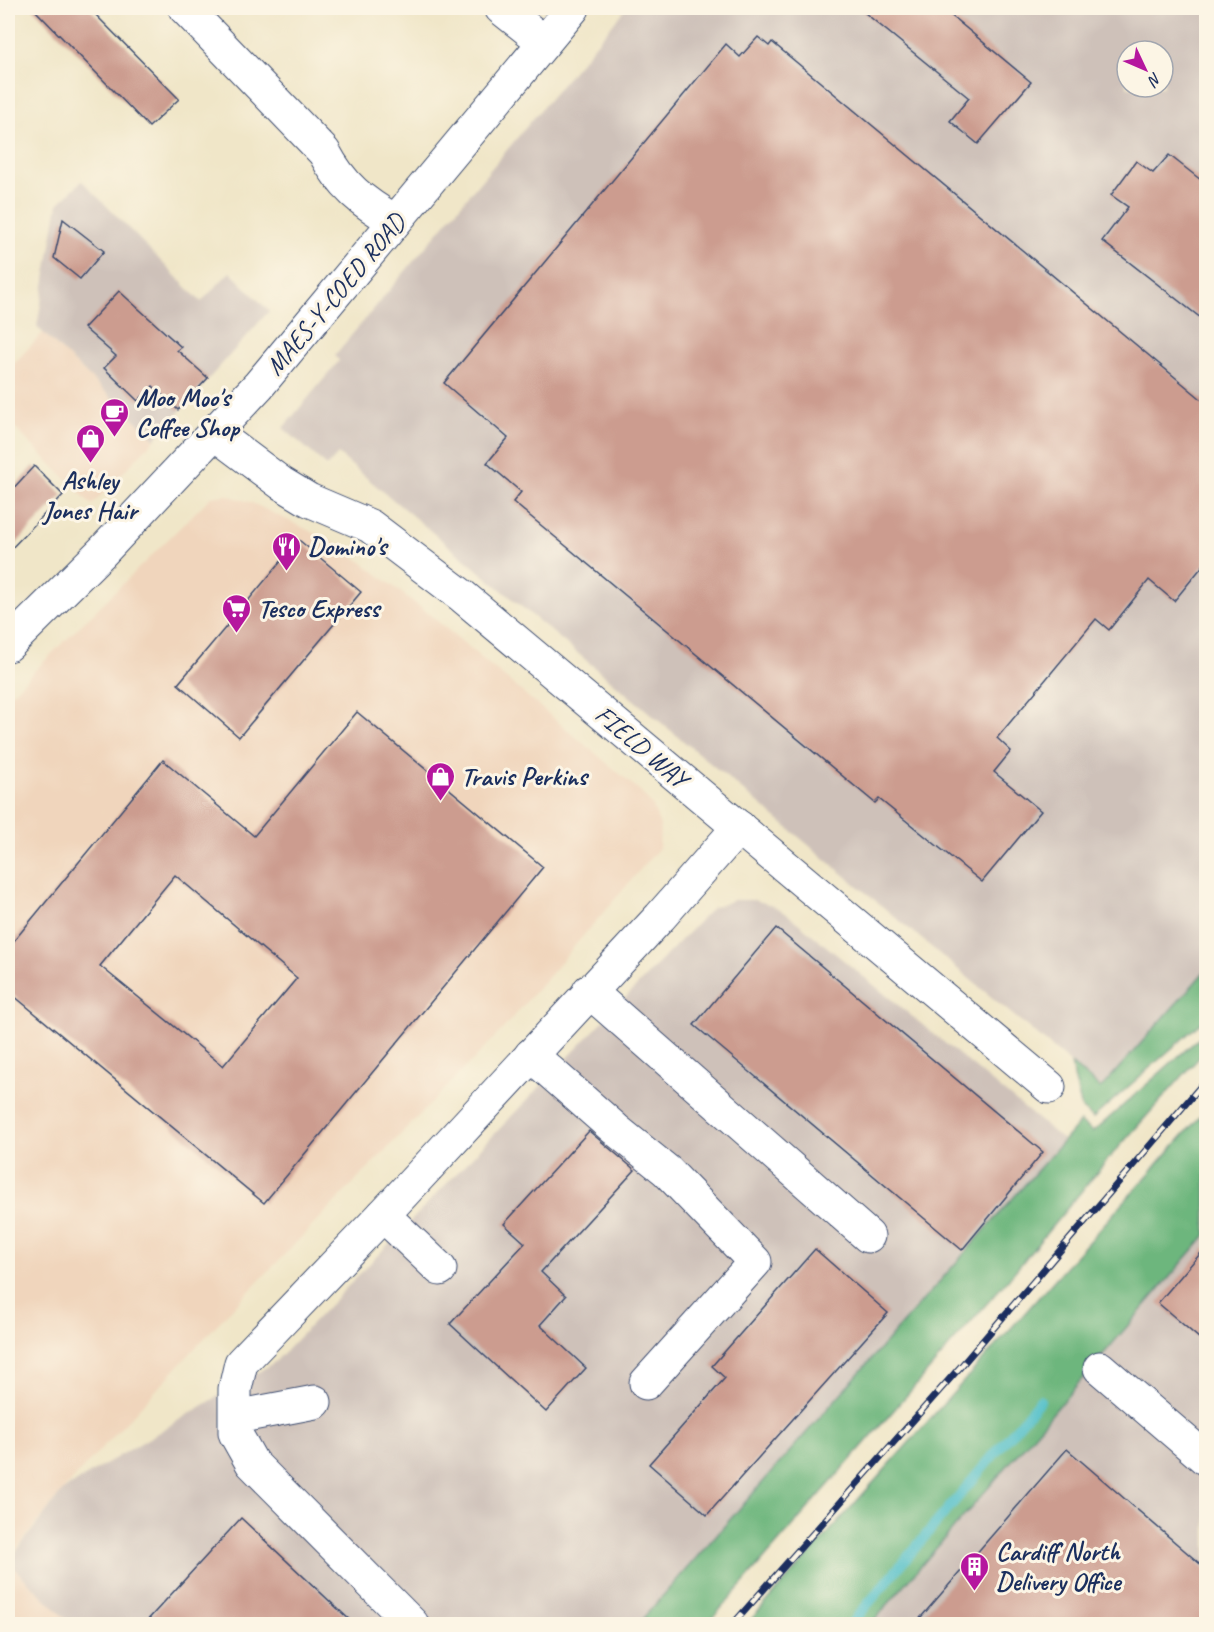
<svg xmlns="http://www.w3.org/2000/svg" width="1214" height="1632" viewBox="0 0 1214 1632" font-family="Caveat,sans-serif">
	<rect width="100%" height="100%" fill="#fcf5e5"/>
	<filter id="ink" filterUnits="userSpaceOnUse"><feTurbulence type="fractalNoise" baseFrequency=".0167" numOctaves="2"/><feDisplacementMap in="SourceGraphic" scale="12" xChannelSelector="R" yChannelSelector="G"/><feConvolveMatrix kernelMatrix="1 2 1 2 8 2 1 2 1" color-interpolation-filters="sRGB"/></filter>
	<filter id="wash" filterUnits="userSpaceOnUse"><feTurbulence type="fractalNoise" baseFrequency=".008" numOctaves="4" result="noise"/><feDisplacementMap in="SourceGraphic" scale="24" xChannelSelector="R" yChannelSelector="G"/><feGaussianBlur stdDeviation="1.35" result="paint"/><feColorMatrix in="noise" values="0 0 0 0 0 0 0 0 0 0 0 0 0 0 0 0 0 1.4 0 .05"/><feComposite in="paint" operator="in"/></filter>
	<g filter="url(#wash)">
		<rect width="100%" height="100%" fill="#f0e6c8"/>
		<g fill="#f0d5bc">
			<path d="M43,333L155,439L92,505L8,421V370Z"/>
			<path d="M226,495L250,502L341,546L429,614L639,790L653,807L660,826L659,848L501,1031L224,1317L63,1490L8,1560V697L211,497Z"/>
			<path d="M8,1562L71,1624H8Z"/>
		</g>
		<g fill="#cec1b9" fill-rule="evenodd">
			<path d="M626,8H1206V970L1101,1088L338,454L327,466L283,428L339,361L335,355ZM1127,51H1163V87H1127Z"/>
			<path d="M82,181L201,302L230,272L269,311L155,439L37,327L58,204Z"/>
			<path d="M734,900H754L771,905L787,914L1063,1140L638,1624H71L8,1562L63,1490L275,1362L712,908Z"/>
			<path d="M1206,1235V1624H871L1038,1430Z"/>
		</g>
		<g fill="#6db67d" stroke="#44726e" stroke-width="1.5">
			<path d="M1206,970V1018L1093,1118L1082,1109L1071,1064L1101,1088Z"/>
			<path d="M1206,1032V1050L1109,1158L1010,1277L710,1621L706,1624H638L1080,1122L1093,1132Z"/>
			<path d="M1206,1110V1235L871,1624H747Z"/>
		</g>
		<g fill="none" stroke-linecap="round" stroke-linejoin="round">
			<path stroke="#52c0c9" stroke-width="10" d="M851,1624L1040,1400"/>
		</g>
		<g id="blocks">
			<g fill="#cc9c8f" fill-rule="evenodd">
				<path d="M33,8H89L179,99L149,127Z"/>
				<path d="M859,8H942L1031,82L978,144L950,121L969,98Z"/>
				<path d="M758,37L769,46L772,42L1206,403V562L1174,601L1149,580L1109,630L1096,619L997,738L1011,751L994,772L1041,811L982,882L879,799L875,803L513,502L521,492L487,463L508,438L444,383L726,44L740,57Z"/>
				<path d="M1169,155L1206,184V322L1102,241L1128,207L1111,195L1136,161L1153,173Z"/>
				<path d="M63,219L104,251L80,279L54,258Z"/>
				<path d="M119,291L181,347L177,350L208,378L178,410L153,386L138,401L104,368L116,356L84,328Z"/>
				<path d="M34,466L63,495L8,552V494Z"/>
				<path d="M299,540L361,592L239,737L178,684Z"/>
				<path d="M357,712L543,867L264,1203L8,991V948L163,760L254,836ZM175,875L297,978L223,1066L100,966Z"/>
				<path d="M776,928L1043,1152L962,1250L694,1025Z"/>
				<path d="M589,1131L635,1170L541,1272L566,1296L540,1325L586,1368L546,1412L450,1324L525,1243L504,1224Z"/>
				<path d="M1206,1247V1344L1158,1303Z"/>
				<path d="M815,1249L888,1313L707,1515L649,1464L725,1378L712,1366Z"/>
				<path d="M1067,1449L1206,1569V1624H915Z"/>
				<path d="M241,1518L354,1624H144Z"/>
			</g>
		</g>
	</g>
	<g filter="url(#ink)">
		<use href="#blocks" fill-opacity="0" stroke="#3b4a6e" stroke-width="1.5"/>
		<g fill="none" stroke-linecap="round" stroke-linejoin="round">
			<defs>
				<g id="minor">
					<path d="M185,8L324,152C342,186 362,202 395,221"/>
					<path d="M501,8L544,42"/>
					<path d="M214,433L281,483L309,500L370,526L461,595L1049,1087"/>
					<path d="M8,645L103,551L259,385L573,8"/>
					<path d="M589,991L868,1236"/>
					<path d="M531,1055L615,1129L667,1171L755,1262L646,1383"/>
					<path d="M383,1215L440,1269"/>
					<path d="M1100,1368L1206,1459"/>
					<path d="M236,1417L315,1402"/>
					<path d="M412,1624L252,1463L235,1433V1389L241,1363L383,1215L660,917L739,827"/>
				</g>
			</defs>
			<use href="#minor" stroke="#3b4a6e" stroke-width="35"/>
			<use href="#minor" stroke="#fff" stroke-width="33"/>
			<defs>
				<path id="rail" d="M733,1624L962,1365L1206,1080"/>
			</defs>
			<use href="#rail" stroke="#1b2f5e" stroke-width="7"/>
			<use href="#rail" stroke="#fcf5e5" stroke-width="4.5" stroke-dasharray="14" stroke-linecap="butt"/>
		</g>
	</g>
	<defs>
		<symbol id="cafe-pin" viewBox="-11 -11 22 30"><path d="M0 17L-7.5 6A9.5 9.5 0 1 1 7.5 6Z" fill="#b5179e" stroke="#fcf5e5"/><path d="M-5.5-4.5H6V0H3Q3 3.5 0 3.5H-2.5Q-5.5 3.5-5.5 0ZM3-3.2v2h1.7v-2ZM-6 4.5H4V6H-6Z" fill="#fff"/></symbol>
		<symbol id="shop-pin" viewBox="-11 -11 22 30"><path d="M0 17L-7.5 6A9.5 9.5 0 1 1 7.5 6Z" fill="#b5179e" stroke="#fcf5e5"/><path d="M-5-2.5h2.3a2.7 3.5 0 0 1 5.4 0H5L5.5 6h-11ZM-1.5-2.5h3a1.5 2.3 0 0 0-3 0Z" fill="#fff"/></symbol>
		<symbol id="restaurant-pin" viewBox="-11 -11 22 30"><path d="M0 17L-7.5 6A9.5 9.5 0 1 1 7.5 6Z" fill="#b5179e" stroke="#fcf5e5"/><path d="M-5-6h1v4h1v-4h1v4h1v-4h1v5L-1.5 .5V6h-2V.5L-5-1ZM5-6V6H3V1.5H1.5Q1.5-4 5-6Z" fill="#fff"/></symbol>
		<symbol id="supermarket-pin" viewBox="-11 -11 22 30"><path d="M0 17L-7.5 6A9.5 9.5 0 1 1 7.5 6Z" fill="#b5179e" stroke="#fcf5e5"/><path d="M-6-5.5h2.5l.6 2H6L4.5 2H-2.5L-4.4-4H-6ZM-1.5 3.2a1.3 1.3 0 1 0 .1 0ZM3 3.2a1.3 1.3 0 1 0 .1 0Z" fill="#fff"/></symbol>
		<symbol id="building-pin" viewBox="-11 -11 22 30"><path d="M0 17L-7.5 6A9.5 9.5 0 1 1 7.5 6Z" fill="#b5179e" stroke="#fcf5e5"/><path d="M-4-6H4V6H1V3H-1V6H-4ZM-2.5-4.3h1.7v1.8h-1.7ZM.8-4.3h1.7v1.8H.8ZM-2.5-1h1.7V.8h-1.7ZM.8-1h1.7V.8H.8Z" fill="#fff"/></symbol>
	</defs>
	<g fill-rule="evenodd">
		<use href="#cafe-pin" x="98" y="396" width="33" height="45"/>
		<use href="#shop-pin" x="74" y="422" width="33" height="45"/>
		<use href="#restaurant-pin" x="270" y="530" width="33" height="45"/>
		<use href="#supermarket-pin" x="220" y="592" width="33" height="45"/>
		<use href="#shop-pin" x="424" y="760" width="33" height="45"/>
		<use href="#building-pin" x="958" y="1550" width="33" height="45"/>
	</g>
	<g text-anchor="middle" stroke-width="6" stroke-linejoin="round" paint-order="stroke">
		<g font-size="26" fill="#1b2f5e" stroke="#fcf5e5">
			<text transform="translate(335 294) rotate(-50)" y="9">MAES-Y-COED ROAD</text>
			<text transform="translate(642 746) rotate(40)" y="9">FIELD WAY</text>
		</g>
		<g font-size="26" font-weight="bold" fill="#1b2f5e" stroke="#fcf5e5" text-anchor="start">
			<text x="136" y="406">Moo Moo's<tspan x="136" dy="30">Coffee Shop</tspan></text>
			<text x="90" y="489" text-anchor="middle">Ashley<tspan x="90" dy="30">Jones Hair</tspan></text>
			<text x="308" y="555">Domino's</text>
			<text x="258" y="617">Tesco Express</text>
			<text x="461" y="785">Travis Perkins</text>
			<text x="996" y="1560">Cardiff North<tspan x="996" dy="30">Delivery Office</tspan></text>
		</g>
	</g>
	<rect width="1214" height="1632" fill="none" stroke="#fcf5e5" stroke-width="30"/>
	<g transform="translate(1145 69) rotate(134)"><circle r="28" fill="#fcf5e5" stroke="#a2a6af" stroke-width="1.5"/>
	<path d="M0-4.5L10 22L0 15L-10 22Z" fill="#b5179e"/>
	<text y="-9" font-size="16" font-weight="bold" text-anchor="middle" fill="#1b2f5e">N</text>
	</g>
</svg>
